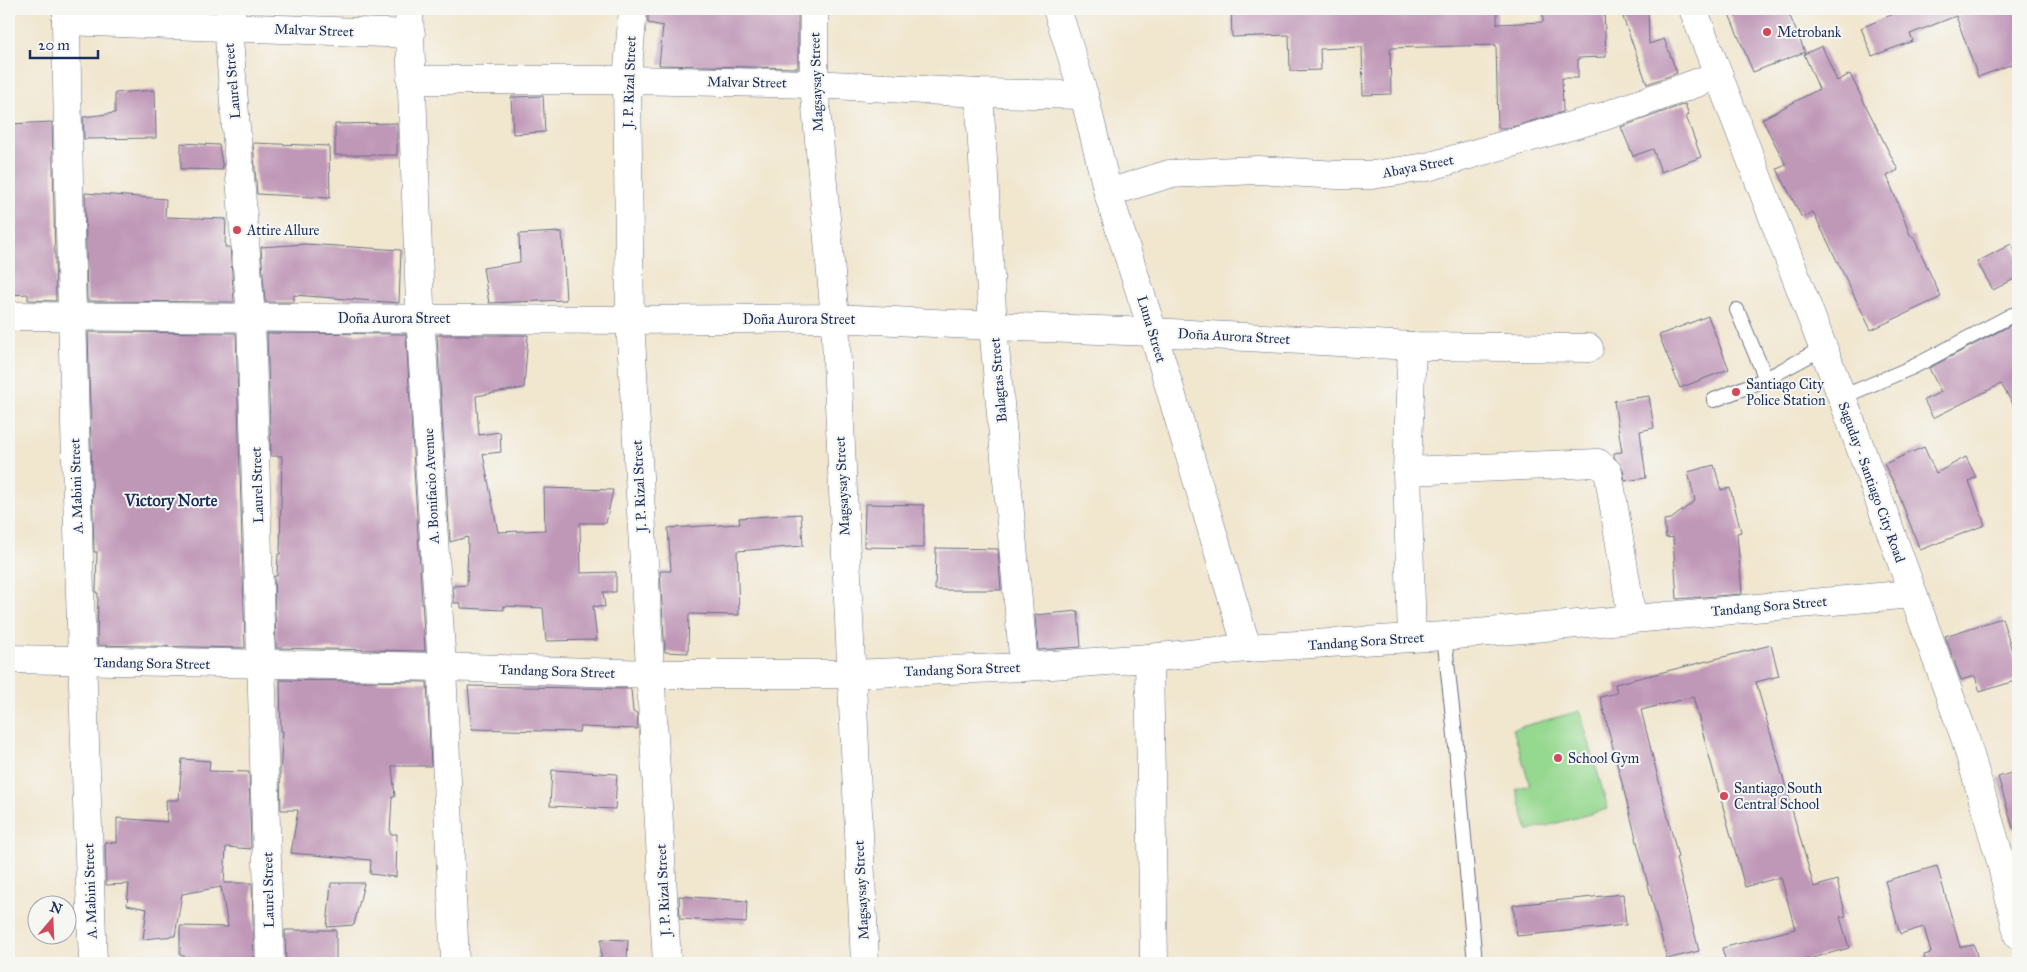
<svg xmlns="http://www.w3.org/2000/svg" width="2027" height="972" viewBox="0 0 2027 972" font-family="'IM FELL Great Primer',serif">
	<rect width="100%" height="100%" fill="#f6f6f2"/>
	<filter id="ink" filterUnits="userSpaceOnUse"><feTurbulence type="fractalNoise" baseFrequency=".02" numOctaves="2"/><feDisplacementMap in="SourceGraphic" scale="10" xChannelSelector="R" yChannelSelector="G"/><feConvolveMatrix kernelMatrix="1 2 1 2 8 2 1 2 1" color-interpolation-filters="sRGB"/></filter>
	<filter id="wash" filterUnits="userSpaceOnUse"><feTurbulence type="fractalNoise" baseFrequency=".0096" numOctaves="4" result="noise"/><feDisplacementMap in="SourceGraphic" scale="20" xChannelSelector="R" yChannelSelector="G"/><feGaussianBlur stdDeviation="1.12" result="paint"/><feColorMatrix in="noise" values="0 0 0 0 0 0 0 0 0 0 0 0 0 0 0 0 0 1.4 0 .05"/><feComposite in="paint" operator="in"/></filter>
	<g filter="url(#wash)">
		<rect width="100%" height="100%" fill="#f1e6ce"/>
		<path fill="#95d88f" stroke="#588476" d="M1580,711L1608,809L1528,831L1516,789L1530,785L1513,729Z"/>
		<g id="blocks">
			<g fill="#bf97b7">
				<path d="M648,9H794V14H798V68L659,65L663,26L648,23Z"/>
				<path d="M1231,9H1497V24L1543,22V9H1604L1606,57L1578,58V78H1562L1563,112L1508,128H1498L1496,45L1390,48L1391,94L1363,95L1362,47L1320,49L1321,70L1290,71L1289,35L1232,37Z"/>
				<path d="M1620,9H1648L1649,44L1664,39L1677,73L1647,84Z"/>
				<path d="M1727,9H1787L1805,52L1753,72Z"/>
				<path d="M1905,9H2018V62L1978,77L1956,16L1910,34L1913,41L1872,56L1861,28Z"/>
				<path d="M1822,46L1837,81L1850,74L1898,170L1887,176L1911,237L1913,236L1941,297L1871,330L1813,212L1802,218L1777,169L1786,165L1762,119L1819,89L1804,54Z"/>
				<path d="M155,90L156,138L84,139L83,117L115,113V93Z"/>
				<path d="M543,96L545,132L513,134L511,97Z"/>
				<path d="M1685,104L1689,115L1686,116L1701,157L1661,172L1653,149L1633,156L1621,127Z"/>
				<path d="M52,122L56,301L28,300V294L9,295V124Z"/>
				<path d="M397,123V155H335V124Z"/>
				<path d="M181,143L219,145L223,170L181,169Z"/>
				<path d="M253,143L329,146L330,198L257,194Z"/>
				<path d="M85,193L166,199L165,217L226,219L225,247H230L234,302L87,301Z"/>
				<path d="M562,232L566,300L489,303L483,268L520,262L519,234Z"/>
				<path d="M305,244L401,250L399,303L294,295V302H265L261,247Z"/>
				<path d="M2011,244L2018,257V277L1993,290L1977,262Z"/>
				<path d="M1708,316L1729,369L1680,388L1659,335Z"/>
				<path d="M2011,325L2018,340V413L2001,384L1933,418L1924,400L1941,392L1929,368Z"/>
				<path d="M88,332L236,333L245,648L97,645L98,593H96V591L97,552H94Z"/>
				<path d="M267,333L406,334L425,651L276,648L274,576H277L278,554H280L282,456H271Z"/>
				<path d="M437,335H528L524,388L476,396L479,435L500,432L501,452L483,454L498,532L545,530L544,488L613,490L606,523H580L581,573L616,572V592H603L605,607L593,606L597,640L546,641L543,608L504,606V610L461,608V603H454L453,586L467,585L468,537L450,542Z"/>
				<path d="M1649,396L1654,428L1640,431L1646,478L1625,481L1623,469L1614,457V453L1622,452L1614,401Z"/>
				<path d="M1924,447L1936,473L1966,457L1976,477L1969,481L1985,525L1920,550L1895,485L1884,464Z"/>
				<path d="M1714,465L1721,490L1730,488L1741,532L1737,533L1742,594L1677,599L1673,537L1666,538L1664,520L1671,519L1695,501L1688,472Z"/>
				<path d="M865,504L924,505V548L864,547Z"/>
				<path d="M801,514L803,546L737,551L739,615L689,614L688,653L665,652L660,571H671L668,528L740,524L739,518Z"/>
				<path d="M936,548L998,549L1001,590H935Z"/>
				<path d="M1078,611L1081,647L1038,650L1035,615Z"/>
				<path d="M2002,618L2018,670V680L1980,692L1975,676L1961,680L1945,636Z"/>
				<path d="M1771,645L1779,676L1756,682L1814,887L1837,880L1846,916L1840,917L1849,948L1794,963H1726L1722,948L1795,929L1781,877L1745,887L1693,697L1641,710L1678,857L1676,858L1699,951L1667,959L1600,697L1617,693L1615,684Z"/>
				<path d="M280,680L427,682L431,766H392L395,797H392L390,834H397L396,877L370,874L371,860L291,853L298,810H281L280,772L283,731H281Z"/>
				<path d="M468,686L631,689L633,712L637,713L638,729L580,727L579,732L472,729Z"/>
				<path d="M182,759L210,761L209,771L249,772L251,849L226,847L224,883H252L254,963H202V961L180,955V926L228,927L221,887L182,894L175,936L143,939L147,909L127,905L129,884L106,885L105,842L117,843V818L167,822L166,800H179Z"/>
				<path d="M552,770L617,774L615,809L550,806Z"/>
				<path d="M2018,771V827L2013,828L1998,777Z"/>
				<path d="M1937,866L1960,947L1974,945L1979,963H1925L1924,955L1931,953L1924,927L1900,934L1885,881Z"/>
				<path d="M331,883H364L354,925L327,927Z"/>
				<path d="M1623,894L1626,925L1517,936L1513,905Z"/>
				<path d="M679,896L747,901L746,923L680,919Z"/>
				<path d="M285,930H336V963H286Z"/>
				<path d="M601,939L628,940L627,963H601Z"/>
			</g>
		</g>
	</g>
	<g filter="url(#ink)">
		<use href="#blocks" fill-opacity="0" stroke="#666f85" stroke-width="1"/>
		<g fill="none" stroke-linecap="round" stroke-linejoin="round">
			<defs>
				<g id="lane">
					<path d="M1737,310L1766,379"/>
					<path d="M1842,397L1913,367L2012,315"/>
					<path d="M1714,400L1766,379L1823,348"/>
					<path d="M1444,636L1455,735L1475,963"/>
				</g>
				<g id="street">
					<path d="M68,9L66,21C71,335 81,649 93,963"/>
					<path d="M409,9L421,331L442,667L455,963"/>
					<path d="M633,9L627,80L630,320L667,963"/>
					<path d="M66,21L411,34"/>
					<path d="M411,80H627L814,84L979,93L1084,95"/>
					<path d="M979,93L993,326L1024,667"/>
					<path d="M1108,193L1169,174L1258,170L1337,175H1372L1427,167L1602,117L1719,75"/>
					<path d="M9,316L630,320L835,318L993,326L1153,332L1412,346L1589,348"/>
					<path d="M1412,346L1407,471L1412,638"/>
					<path d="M1407,471L1598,463L1608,472L1610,483L1632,618"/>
					<path d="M1149,658L1154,963"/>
				</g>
				<g id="secondary">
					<path d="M232,9L228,26L251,317L270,963"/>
					<path d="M814,9V84L835,318L865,963"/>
					<path d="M1057,9L1084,95L1108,193L1153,332L1247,648"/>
					<path d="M1693,9L1842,397L1965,738L2001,862L2018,935"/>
					<path d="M9,659L442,667L650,674H850L1024,667L1149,658L1247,648L1444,636L1912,594"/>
				</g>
			</defs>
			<use href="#lane" stroke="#666f85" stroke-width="16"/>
			<use href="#street" stroke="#666f85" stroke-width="29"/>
			<use href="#secondary" stroke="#666f85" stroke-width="29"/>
			<use href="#lane" stroke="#fff" stroke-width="14"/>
			<use href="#street" stroke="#fff" stroke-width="28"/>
			<use href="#secondary" stroke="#fff" stroke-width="28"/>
		</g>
	</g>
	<g fill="#d1495b" stroke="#f6f6f2" stroke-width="2">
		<circle cx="1767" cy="32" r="5"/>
		<circle cx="237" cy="230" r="5"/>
		<circle cx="1736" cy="392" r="5"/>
		<circle cx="1558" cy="758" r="5"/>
		<circle cx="1724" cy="796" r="5"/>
	</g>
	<g text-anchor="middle" stroke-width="4" stroke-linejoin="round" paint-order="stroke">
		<g font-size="14" fill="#1b2f5e" stroke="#f6f6f2">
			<text transform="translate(314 30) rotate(2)" y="5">Malvar Street</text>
			<text transform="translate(232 81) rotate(-95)" y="5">Laurel Street</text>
			<text transform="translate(629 82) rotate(-88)" y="5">J. P. Rizal Street</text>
			<text transform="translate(747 82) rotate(1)" y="5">Malvar Street</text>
			<text transform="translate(816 82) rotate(-92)" y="5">Magsaysay Street</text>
			<text transform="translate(1418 166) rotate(-11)" y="5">Abaya Street</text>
			<text x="394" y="323">Doña Aurora Street</text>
			<text x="799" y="324">Doña Aurora Street</text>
			<text transform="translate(1152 329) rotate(73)" y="5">Luna Street</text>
			<text transform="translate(1234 336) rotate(3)" y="5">Doña Aurora Street</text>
			<text transform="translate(998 380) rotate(-95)" y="5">Balagtas Street</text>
			<text transform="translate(1872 482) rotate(70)" y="5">Saguday - Santiago City Road</text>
			<text transform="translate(257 485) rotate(-92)" y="5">Laurel Street</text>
			<text transform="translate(76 486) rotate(-92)" y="5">A. Mabini Street</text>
			<text transform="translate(431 486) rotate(-93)" y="5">A. Bonifacio Avenue</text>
			<text transform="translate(639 486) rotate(-93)" y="5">J. P. Rizal Street</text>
			<text transform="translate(842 486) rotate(-93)" y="5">Magsaysay Street</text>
			<text transform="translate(1769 606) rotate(-5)" y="5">Tandang Sora Street</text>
			<text transform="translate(1366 641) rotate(-4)" y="5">Tandang Sora Street</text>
			<text transform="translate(152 663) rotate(1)" y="5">Tandang Sora Street</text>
			<text transform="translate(962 669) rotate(-2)" y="5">Tandang Sora Street</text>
			<text transform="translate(557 671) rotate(2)" y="5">Tandang Sora Street</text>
			<text transform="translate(268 890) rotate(-91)" y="5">Laurel Street</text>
			<text transform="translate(663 890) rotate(-93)" y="5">J. P. Rizal Street</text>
			<text transform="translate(861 890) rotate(-93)" y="5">Magsaysay Street</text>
			<text transform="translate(90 891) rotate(-92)" y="5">A. Mabini Street</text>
		</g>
		<g font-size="14" fill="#1b2f5e" stroke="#f6f6f2" text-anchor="start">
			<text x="1777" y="37">Metrobank</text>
			<text x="247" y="235">Attire Allure</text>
			<text x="1746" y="389">Santiago City<tspan x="1746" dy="16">Police Station</tspan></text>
			<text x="1568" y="763">School Gym</text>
			<text x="1734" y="793">Santiago South<tspan x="1734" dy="16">Central School</tspan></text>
		</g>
		<g font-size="16" font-weight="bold" fill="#1b2f5e" stroke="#f6f6f2">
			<text x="171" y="506">Victory Norte</text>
		</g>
	</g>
	<rect width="2027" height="972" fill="none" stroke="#f6f6f2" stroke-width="30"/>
	<g transform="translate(52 920) rotate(19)"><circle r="24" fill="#f6f6f2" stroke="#9ea6b7"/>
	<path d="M0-4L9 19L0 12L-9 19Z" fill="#d1495b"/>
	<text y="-8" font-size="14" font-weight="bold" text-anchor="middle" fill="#1b2f5e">N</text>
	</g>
	<path d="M30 50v8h68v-8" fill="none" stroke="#1b2f5e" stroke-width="2.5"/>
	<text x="38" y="50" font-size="15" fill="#1b2f5e" stroke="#f6f6f2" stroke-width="4" paint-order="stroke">20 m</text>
</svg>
